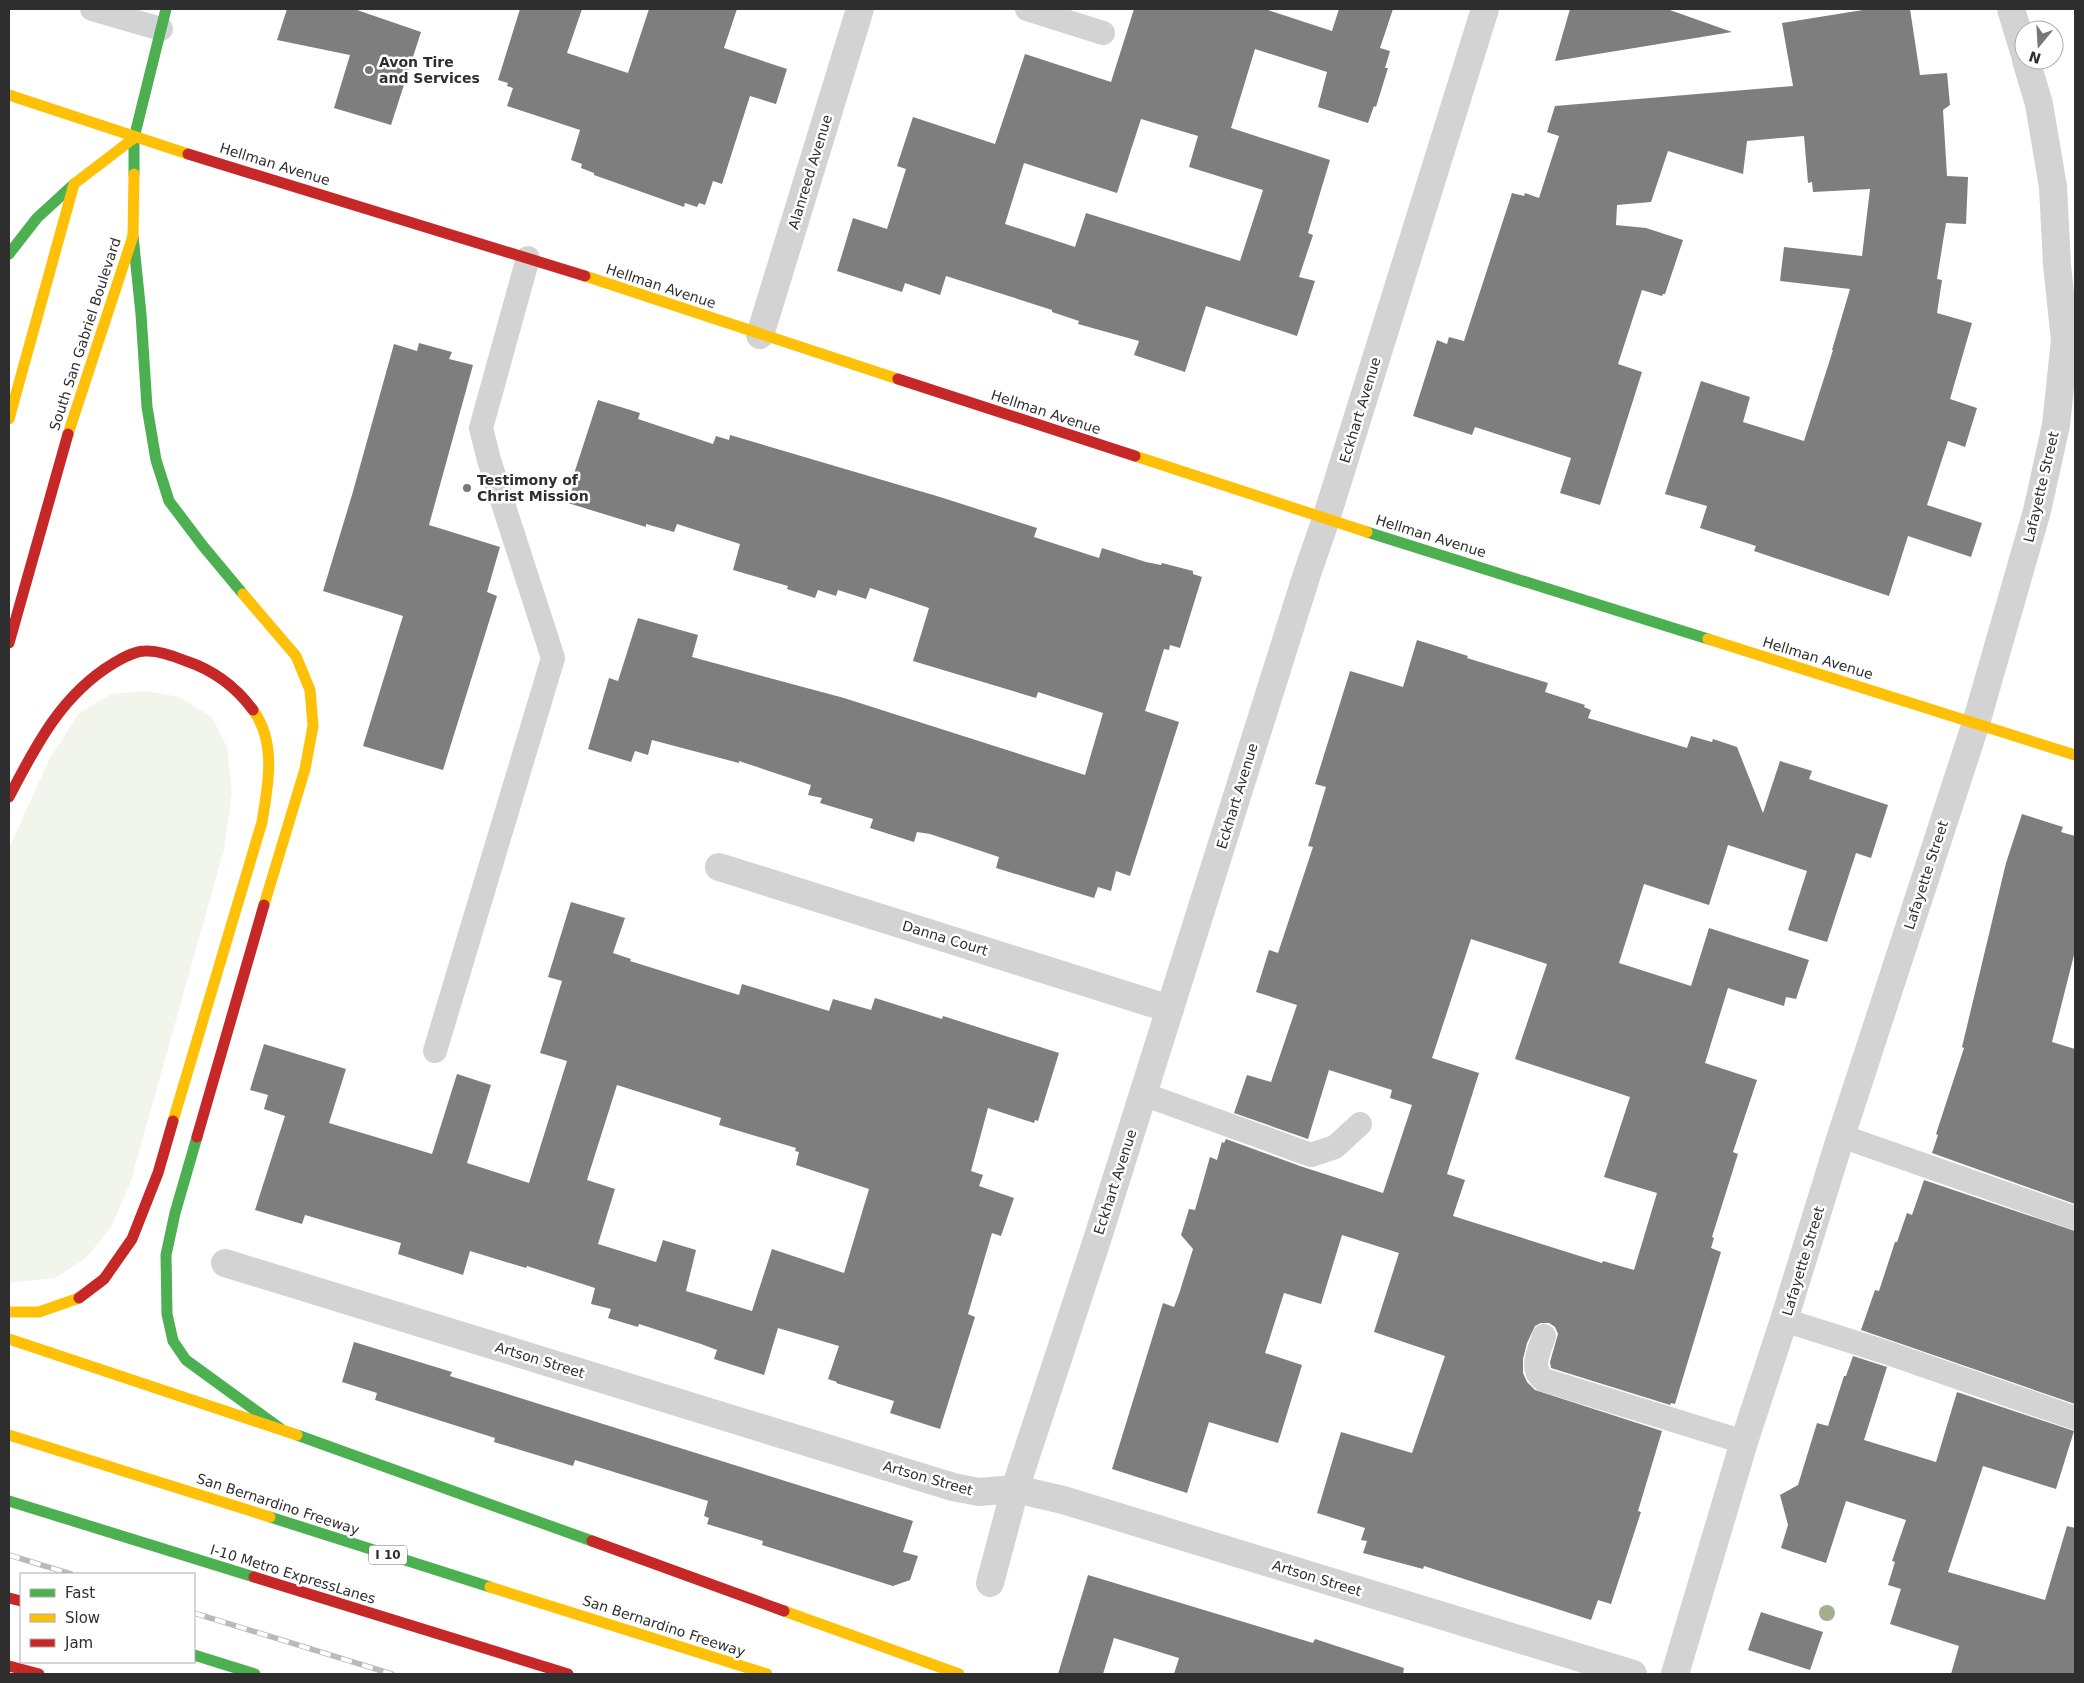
<svg xmlns="http://www.w3.org/2000/svg" width="2084" height="1683" viewBox="0 0 2084 1683" font-family="'DejaVu Sans',sans-serif">
	<rect width="100%" height="100%" fill="#fff"/>
	<path fill="#f2f5eb" d="M146,691L179,697L212,717L227,747L232,793L224,849L130,1184L111,1227L86,1258L55,1278L9,1283V848L50,758L79,713L111,694Z"/>
	<g fill="#7e7e7e" fill-rule="evenodd">
		<path d="M287,9H354L421,32L391,125L334,108L350,55L277,40Z"/>
		<path d="M520,9H582L567,53L628,73L649,9H737L724,48L787,69L776,104L750,96L722,184L713,181L705,205L699,203L697,207L685,203L684,207L594,175V173L581,168L582,164L571,160L580,130L507,106L513,88L507,86L508,83L498,80Z"/>
		<path d="M1134,9H1265L1332,31L1339,9H1393L1380,48L1390,51L1385,68H1388L1376,107L1374,106L1368,123L1318,107L1327,72L1255,49L1231,128L1330,160L1308,233L1313,235L1299,277L1315,281L1297,336L1206,306L1185,372L1134,355L1139,341L1078,324L1079,321L1052,312V310L946,276L940,295L905,283L902,292L837,271L853,218L887,229L906,169L897,166L913,117L995,144L1025,54L1111,82ZM1141,119L1198,136L1189,167L1263,190L1240,261L1086,213L1075,247L1005,224L1024,163L1117,193Z"/>
		<path d="M1570,9H1667L1732,32L1555,61Z"/>
		<path d="M1869,9H1910L1920,75L1947,73L1950,105L1943,110L1947,176L1968,177L1966,224L1946,223L1937,279L1942,280L1937,313L1972,323L1950,399L1977,408L1965,447L1948,441L1927,505L1982,523L1971,557L1908,536L1889,596L1754,551L1756,546L1700,528L1707,506L1665,494L1701,381L1750,397L1743,422L1804,441L1833,350H1832L1850,289L1780,281L1784,247L1862,256L1870,189L1813,192L1812,182L1808,183L1804,136L1747,141L1743,174L1668,151L1651,202L1617,205L1616,225L1646,228L1683,240L1665,294H1663L1662,296L1642,290L1618,364L1642,372L1600,505L1560,493L1571,458L1475,427L1472,435L1413,416L1437,340L1447,344L1449,337L1464,341L1512,193L1524,196L1525,193L1539,198L1559,136L1547,132L1555,106L1793,86L1782,23Z"/>
		<path d="M419,343L452,352L449,359L473,365L429,525L500,547L487,592L497,596L443,770L363,746L403,616L323,591L352,495L394,344L417,351Z"/>
		<path d="M598,400L640,413L638,419L713,444L716,436L729,440L730,435L940,497L1037,528L1034,537L1099,558L1102,548L1146,562L1161,565L1162,563L1193,571V574L1202,577L1180,648L1170,645L1169,650L1164,649L1145,711L1179,722L1130,876L1116,871L1111,891L1098,887L1094,898L996,868L999,857L930,834L917,832L914,842L870,828L873,819L820,803L822,798L808,795L811,785L739,761V763L652,740L648,755L635,751L631,762L588,749L609,678L618,681L638,618L698,635L692,657L844,698L1085,775L1103,713L1038,692L1036,698L913,661L929,608L870,588L866,599L838,590L836,596L818,590L815,598L787,589L788,586L733,570L740,544L677,524L674,532L646,524V527L568,503L573,486H570Z"/>
		<path d="M1417,640L1468,656L1467,658L1548,683L1545,692L1585,705L1584,707L1591,710L1588,718L1687,748L1691,736L1712,742L1713,739L1737,747L1763,813L1780,761L1812,771L1809,779L1888,805L1871,858L1856,853L1827,942L1788,930L1807,871L1728,845L1709,905L1644,884L1619,963L1691,986L1709,928L1809,960L1796,999L1786,997L1784,1006L1728,988L1705,1063L1757,1080L1733,1152L1738,1154L1712,1237L1714,1238L1711,1248L1721,1252L1675,1404L1671,1403L1670,1405L1551,1368L1550,1362L1558,1334L1555,1327L1549,1323H1541L1535,1326L1527,1343L1523,1359V1373L1527,1382L1535,1390L1662,1431L1638,1511L1641,1512L1611,1604L1598,1600L1591,1620L1424,1566L1423,1569L1363,1553L1367,1541L1361,1540L1365,1528L1317,1513L1341,1432L1412,1453L1445,1356L1374,1332L1399,1253L1342,1235L1321,1304L1284,1293L1265,1353L1302,1365L1278,1443L1209,1422L1187,1493L1112,1469L1163,1303L1174,1307L1179,1294L1193,1249L1181,1235L1189,1209L1195,1210L1210,1157L1217,1160L1222,1142L1224,1143L1226,1139L1300,1166L1383,1193L1412,1105L1390,1098L1392,1090L1329,1070L1308,1139L1234,1113L1247,1075L1271,1082L1297,1005L1256,992L1269,950L1278,953L1313,847L1308,846L1326,787L1315,784L1350,671L1403,687ZM1471,939L1547,964L1515,1059L1630,1097L1604,1177L1657,1193L1634,1270L1603,1261L1602,1263L1453,1216L1465,1180L1447,1174L1479,1073L1432,1058Z"/>
		<path d="M2022,814L2063,827L2061,832L2075,836V951L2052,1042L2075,1049V1204L1932,1153L1938,1135L1936,1134L1964,1048L1962,1047L2006,863Z"/>
		<path d="M571,902L625,918L613,953L631,959L630,961L739,995L742,984L829,1011L833,999L871,1010L875,998L942,1019L943,1016L1059,1053L1038,1121L1035,1120L1034,1123L988,1108L971,1171L983,1175L979,1186L1014,1198L1001,1236L992,1233L968,1314L975,1317L940,1429L890,1413L894,1401L836,1383L837,1382L828,1379L839,1346L778,1328L764,1375L714,1359L717,1350L701,1344L639,1324L638,1327L608,1318L611,1309L591,1304L595,1288L527,1266L526,1268L470,1251L463,1275L398,1254L401,1243L305,1215L302,1224L255,1210L285,1116L264,1109L268,1095L250,1090L264,1044L346,1069L329,1123L432,1154L457,1074L491,1085L467,1163L529,1183L567,1061L540,1053L562,981L548,977ZM617,1085L721,1118L719,1125L796,1148L795,1151L799,1152L796,1165L869,1189L844,1273L772,1249L752,1311L686,1291L696,1250L663,1240L656,1262L598,1244L615,1189L587,1180Z"/>
		<path d="M1924,1180L2075,1231V1404L1861,1330L1875,1290L1879,1291L1895,1242H1897L1907,1213L1912,1215Z"/>
		<path d="M354,1342L452,1372L450,1376L913,1521L903,1552L918,1556L910,1580L893,1586L762,1545L763,1541L707,1524L709,1518L704,1516L708,1501L575,1460L573,1466L494,1442L495,1438L375,1400L377,1393L342,1382Z"/>
		<path d="M1853,1356L1887,1367L1864,1440L1936,1462L1957,1392L2074,1431L2056,1489L1983,1466L1948,1572L2045,1600L2067,1526L2075,1528V1674H1951L1959,1646L1890,1624L1901,1589L1888,1585L1895,1562L1892,1561L1906,1520L1846,1501L1826,1563L1781,1548L1788,1525L1780,1495L1798,1485L1817,1423L1828,1426L1844,1376H1846Z"/>
		<path d="M1088,1575L1313,1643L1315,1639L1404,1668L1403,1674H1174L1179,1658L1114,1638L1103,1674H1058Z"/>
		<path d="M1761,1612L1823,1632L1810,1670L1748,1650Z"/>
	</g>
	<g fill="none" stroke-linecap="round" stroke-linejoin="round">
		<g stroke="#d3d3d3" stroke-width="24">
			<path d="M92,9L161,29"/>
			<path d="M1027,9L1103,33"/>
			<path d="M435,1051L553,658L489,460L481,428L528,258"/>
			<path d="M1143,1094L1311,1155L1335,1147L1360,1124"/>
			<path d="M1841,1136L2075,1218"/>
			<path d="M1784,1320L1882,1351L2075,1418"/>
			<path d="M1544,1336C1539,1352 1529,1369 1544,1380L1744,1442"/>
		</g>
		<g stroke="#d3d3d3" stroke-width="28">
			<path d="M2011,9L2024,52"/>
			<path d="M760,335L860,9"/>
			<path d="M719,867L1170,1009"/>
			<path d="M225,1263L953,1487L979,1492L1015,1489L1063,1500L1633,1674"/>
			<path d="M990,1583L1015,1489L1097,1240L1307,574L1326,519L1485,9"/>
			<path d="M1675,1674L1744,1442L1784,1320L1841,1136L1976,723L2037,511L2056,425L2065,340L2057,265L2053,187L2039,104L2026,60"/>
		</g>
		<g stroke="#4caf50" stroke-width="11">
			<path d="M134,174V138L166,9"/>
			<path d="M133,236L141,314L147,407L156,460L169,501L203,546L243,594"/>
			<path d="M9,254L37,218L74,184"/>
			<path d="M1367,532L1708,639"/>
			<path d="M197,1137L175,1213L166,1255L167,1314L173,1341L186,1360L281,1429"/>
			<path d="M297,1435L592,1541"/>
			<path d="M9,1501L254,1577"/>
			<path d="M270,1517L490,1587"/>
			<path d="M194,1655L255,1674"/>
		</g>
		<g stroke="#ffc107" stroke-width="11">
			<path d="M9,95L188,154"/>
			<path d="M585,276L898,379"/>
			<path d="M9,419L74,184L134,138"/>
			<path d="M68,434L133,236L134,174"/>
			<path d="M1135,456L1367,532"/>
			<path d="M243,594L296,656L310,690L313,726L305,769L264,905"/>
			<path d="M1708,639L2075,755"/>
			<path d="M173,1121L262,822C268,785 277,743 253,710"/>
			<path d="M9,1312H39L79,1298"/>
			<path d="M9,1339L297,1435"/>
			<path d="M9,1435L270,1517"/>
			<path d="M490,1587L767,1674"/>
			<path d="M784,1611L959,1674"/>
		</g>
		<g stroke="#c62828" stroke-width="11">
			<path d="M188,154L585,276"/>
			<path d="M898,379L1135,456"/>
			<path d="M9,643L68,434"/>
			<path d="M9,797C36,745 62,694 114,663C123,658 134,651 145,651C158,650 174,656 186,661C213,670 236,687 253,710"/>
			<path d="M197,1137L264,905"/>
			<path d="M79,1298L104,1279L132,1239L158,1173L173,1121"/>
			<path d="M592,1541L784,1611"/>
			<path d="M254,1577L568,1674"/>
			<path d="M9,1598L21,1601"/>
			<path d="M9,1666L39,1674"/>
		</g>
		<defs>
			<g id="rail">
				<path d="M9,1555L71,1574"/>
				<path d="M194,1613L392,1674"/>
			</g>
		</defs>
		<use href="#rail" stroke="#bababa" stroke-width="5.5"/>
		<use href="#rail" stroke="#fff" stroke-width="4" stroke-dasharray="11" stroke-linecap="butt"/>
	</g>
	<circle fill="#a4af92" cx="1827" cy="1613" r="8"/>
	<g fill="#777" stroke="#fff" stroke-width="2">
		<circle cx="369" cy="70" r="5"/>
		<circle cx="467" cy="488" r="5"/>
	</g>
	<g text-anchor="middle" stroke-width="5" stroke-linejoin="round" paint-order="stroke">
		<rect fill="#fff" stroke="#6d6d6d" stroke-width="1" x="369" y="1545.5" width="38" height="19" rx="4"/>
		<g font-size="12" font-weight="bold" fill="#2e2e2e">
			<text x="388" y="1559">I 10</text>
		</g>
		<g font-size="14" font-weight="bold" fill="#2e2e2e" stroke="#fff" text-anchor="start">
			<text x="379" y="67">Avon Tire<tspan x="379" dy="16">and Services</tspan></text>
			<text x="477" y="485">Testimony of<tspan x="477" dy="16">Christ Mission</tspan></text>
		</g>
		<g font-size="14" fill="#2e2e2e" stroke="#fff">
			<text transform="translate(275 164) rotate(17)" y="5">Hellman Avenue</text>
			<text transform="translate(810 172) rotate(-73)" y="5">Alanreed Avenue</text>
			<text transform="translate(661 286) rotate(18)" y="5">Hellman Avenue</text>
			<text transform="translate(85 334) rotate(-72)" y="5">South San Gabriel Boulevard</text>
			<text transform="translate(1360 410) rotate(-73)" y="5">Eckhart Avenue</text>
			<text transform="translate(1046 412) rotate(18)" y="5">Hellman Avenue</text>
			<text transform="translate(2041 487) rotate(-77)" y="5">Lafayette Street</text>
			<text transform="translate(1431 536) rotate(17)" y="5">Hellman Avenue</text>
			<text transform="translate(1818 658) rotate(17)" y="5">Hellman Avenue</text>
			<text transform="translate(1237 796) rotate(-73)" y="5">Eckhart Avenue</text>
			<text transform="translate(1926 875) rotate(-72)" y="5">Lafayette Street</text>
			<text transform="translate(945 938) rotate(17)" y="5">Danna Court</text>
			<text transform="translate(1115 1182) rotate(-72)" y="5">Eckhart Avenue</text>
			<text transform="translate(1803 1261) rotate(-73)" y="5">Lafayette Street</text>
			<text transform="translate(540 1360) rotate(17)" y="5">Artson Street</text>
			<text transform="translate(928 1478) rotate(16)" y="5">Artson Street</text>
			<text transform="translate(278 1504) rotate(18)" y="5">San Bernardino Freeway</text>
			<text transform="translate(293 1574) rotate(17)" y="5">I-10 Metro ExpressLanes</text>
			<text transform="translate(1317 1578) rotate(17)" y="5">Artson Street</text>
			<text transform="translate(664 1626) rotate(18)" y="5">San Bernardino Freeway</text>
		</g>
	</g>
	<rect width="2084" height="1683" fill="none" stroke="#2e2e2e" stroke-width="20"/>
	<rect x="20" y="1573" width="175" height="90" fill="#ffffff" stroke="#ababab"/>
	<rect x="30" y="1589" width="25" height="8" fill="#4caf50" stroke="#ababab"/>
	<text x="65" y="1598" font-size="15" fill="#2e2e2e">Fast</text>
	<rect x="30" y="1614" width="25" height="8" fill="#ffc107" stroke="#ababab"/>
	<text x="65" y="1623" font-size="15" fill="#2e2e2e">Slow</text>
	<rect x="30" y="1639" width="25" height="8" fill="#c62828" stroke="#ababab"/>
	<text x="65" y="1648" font-size="15" fill="#2e2e2e">Jam</text>
	<g transform="translate(2039 45) rotate(198)"><circle r="24" fill="#ffffff" stroke="#ababab"/>
	<path d="M0-4L9 19L0 12L-9 19Z" fill="#777777"/>
	<text y="-8" font-size="14" font-weight="bold" text-anchor="middle" fill="#2e2e2e">N</text>
	</g>
</svg>
